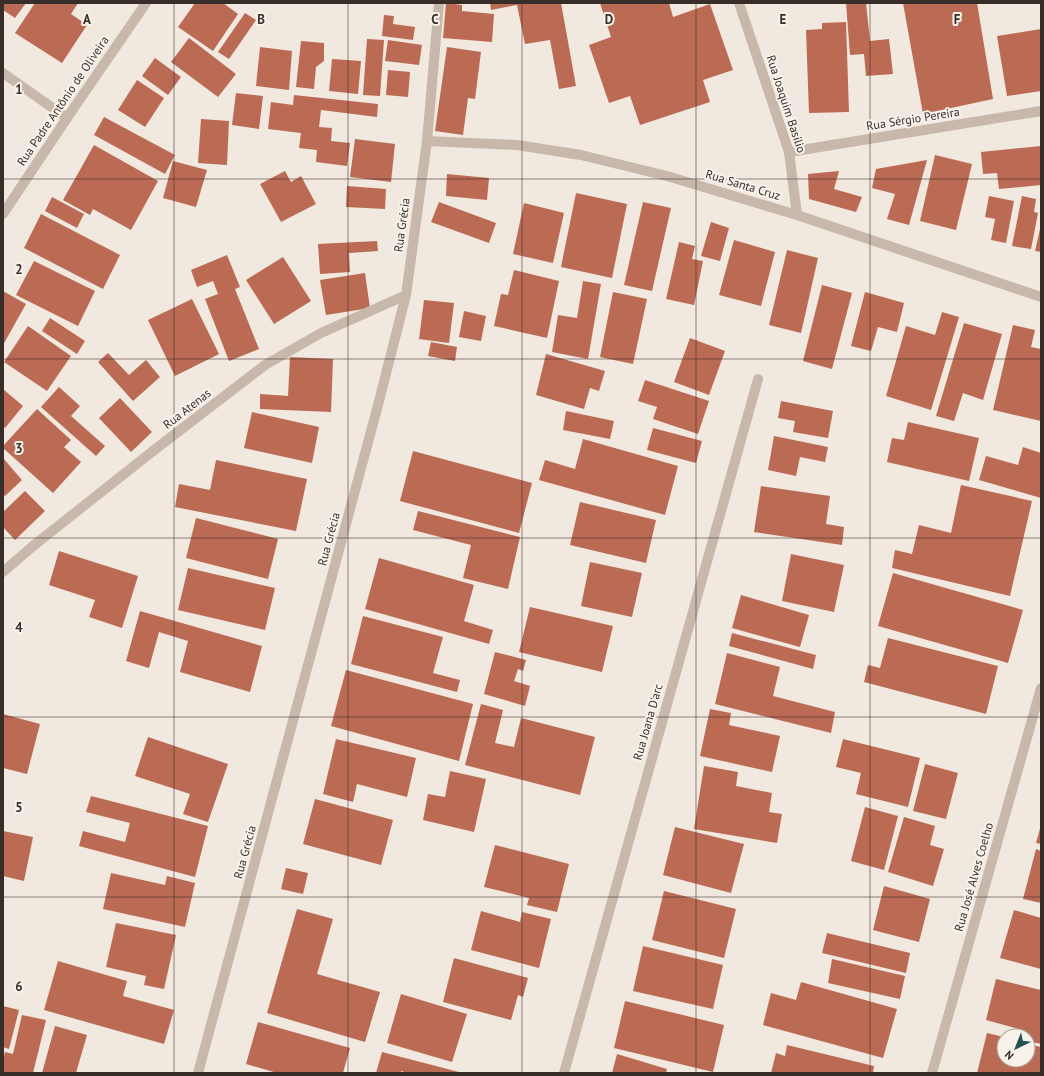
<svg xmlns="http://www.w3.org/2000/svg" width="1044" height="1076" viewBox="0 0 1044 1076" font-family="'PT Sans',sans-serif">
	<rect width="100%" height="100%" fill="#f1e8df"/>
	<g fill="#bb6b53">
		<path d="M3,3H26L15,18L3,10Z"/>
		<path d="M35,3H78L71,14L87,25L62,63L15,33Z"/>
		<path d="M195,3H223L238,14L213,51L178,27Z"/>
		<path d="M446,3L462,5V11L494,14L492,42L443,38Z"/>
		<path d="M490,3H561L576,86L559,89L550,40L525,44L517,5L491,10Z"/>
		<path d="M600,3H669L673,17L710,4L733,70L703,80L710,102L640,125L630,96L609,103L589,45L611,37Z"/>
		<path d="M846,3H866L870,41L889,39L893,74L866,76L864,54L850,55Z"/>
		<path d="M903,3H977L993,99L923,114Z"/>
		<path d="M245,13L256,20L229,59L218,52Z"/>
		<path d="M384,15L394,16L393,24L415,27L413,40L382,36Z"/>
		<path d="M846,22L849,112L809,113L806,30L822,29V23Z"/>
		<path d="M1041,29V91L1007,96L997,36Z"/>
		<path d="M189,38L236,74L218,97L171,62Z"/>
		<path d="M367,39L384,40L380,96L363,95Z"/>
		<path d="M388,40L422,45L419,65L385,61Z"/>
		<path d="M301,41L324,43V61L316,67L314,89L296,87Z"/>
		<path d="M260,47L292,51L289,90L256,86Z"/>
		<path d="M447,47L481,52L475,99L468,98L463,135L435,131Z"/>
		<path d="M155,58L181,77L168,95L142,76Z"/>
		<path d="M332,59L361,61L358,94L329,91Z"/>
		<path d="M388,70L410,72L408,97L386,95Z"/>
		<path d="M137,80L164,98L145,127L118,110Z"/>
		<path d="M236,93L263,96L259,129L232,125Z"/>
		<path d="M294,95L378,104L377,117L321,110L319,127L332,128L331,141L350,143L347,166L316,162L317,150L299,148L301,133L268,129L271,102L293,105Z"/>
		<path d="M104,117L175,155L165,174L94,135Z"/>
		<path d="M201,119L229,121L227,165L198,163Z"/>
		<path d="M355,139L395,144L391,182L350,177Z"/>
		<path d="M94,145L158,181L131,230L93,209L90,215L63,200Z"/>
		<path d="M1041,146V185L999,189L997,173L983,174L981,152Z"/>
		<path d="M935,155L972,164L956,230L920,221Z"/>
		<path d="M927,160L909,225L887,219L895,194L872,188L876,169Z"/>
		<path d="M173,161L207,170L196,207L163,198Z"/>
		<path d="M285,171L291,182L301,176L316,204L281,222L260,184Z"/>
		<path d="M839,171L834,189L862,197L856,212L809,199L808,174Z"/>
		<path d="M447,174L489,178L487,200L446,196Z"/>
		<path d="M347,186L386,189L385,209L346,207Z"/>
		<path d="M576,193L627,204L612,278L561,267Z"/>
		<path d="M989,196L1014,201L1006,243L991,240L995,219L985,217Z"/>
		<path d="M1022,196L1036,199L1034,212L1038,213L1031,249L1012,246Z"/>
		<path d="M52,197L84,214L77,228L45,211Z"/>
		<path d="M439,202L496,223L489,243L431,222Z"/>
		<path d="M643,202L671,208L652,291L624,285Z"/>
		<path d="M524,203L564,213L553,263L513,254Z"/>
		<path d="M41,214L120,255L103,289L24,248Z"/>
		<path d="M711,222L729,228L720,261L701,256Z"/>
		<path d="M1040,229H1041V252L1035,251Z"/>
		<path d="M734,240L775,252L761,306L719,295Z"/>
		<path d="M377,241L378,251L349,253L350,272L320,274L318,244Z"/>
		<path d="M679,242L695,246L692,259L703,261L694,305L666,299Z"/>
		<path d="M787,250L818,258L801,333L769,325Z"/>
		<path d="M227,255L240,287L235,289L259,349L229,361L205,299L218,294L213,281L197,287L191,270Z"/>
		<path d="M283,257L311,301L274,324L246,280Z"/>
		<path d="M34,261L95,291L78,326L16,295Z"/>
		<path d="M514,270L559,281L547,338L494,326L501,294L508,295Z"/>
		<path d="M365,273L370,308L326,315L320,280Z"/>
		<path d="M583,281L601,284L588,359L552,352L558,315L577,318Z"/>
		<path d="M822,285L852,293L832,369L803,361Z"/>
		<path d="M3,291L26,304L3,345Z"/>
		<path d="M613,292L647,299L633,364L600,357Z"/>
		<path d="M865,292L904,303L897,332L878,327L871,351L851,346Z"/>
		<path d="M192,299L219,354L175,376L148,320Z"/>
		<path d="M424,300L454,303L449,343L419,339Z"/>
		<path d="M464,311L486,316L481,341L459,337Z"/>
		<path d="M942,312L959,317L931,410L886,396L906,326L935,335Z"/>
		<path d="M50,318L85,341L77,354L42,331Z"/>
		<path d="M964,323L1002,334L983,400L963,393L954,421L936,416Z"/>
		<path d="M1013,325L1035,330L1031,347L1041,349V421L993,410Z"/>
		<path d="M28,326L71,356L47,391L4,362Z"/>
		<path d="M690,338L725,351L709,395L674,382Z"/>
		<path d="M431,342L457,347L455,361L428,356Z"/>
		<path d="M108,353L129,375L146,360L160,377L133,401L98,362Z"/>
		<path d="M546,354L605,371L599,391L590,388L584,409L536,395Z"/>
		<path d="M290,357L333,359L331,412L260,409V394L288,396Z"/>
		<path d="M645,380L709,401L698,434L653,419L657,407L638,401Z"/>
		<path d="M59,387L80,406L71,416L105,446L96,456L41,407Z"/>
		<path d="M3,389L23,406L5,428L3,426Z"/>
		<path d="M120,398L152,432L131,452L99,418Z"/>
		<path d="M781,401L833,411L828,438L793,432L795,421L778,418Z"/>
		<path d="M37,409L71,440L64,447L81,462L53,493L3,448V446Z"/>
		<path d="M566,411L614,421L610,439L563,430Z"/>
		<path d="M252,412L319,427L312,463L244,448Z"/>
		<path d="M908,422L979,438L969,481L887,462L892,438L904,440Z"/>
		<path d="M653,428L702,441L696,463L647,450Z"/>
		<path d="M774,436L828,447L825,462L800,457L796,476L768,470Z"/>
		<path d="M583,439L678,466L665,515L539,480L545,460L575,469Z"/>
		<path d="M1023,447L1041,453V498L979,480L986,456L1018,465Z"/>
		<path d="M413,451L532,483L519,533L400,501Z"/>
		<path d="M3,458L22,480L5,496L3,494Z"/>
		<path d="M216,460L307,479L296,531L175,507L179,484L210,490Z"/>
		<path d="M961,485L1032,501L1010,596L892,568L895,550L912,554L919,525L951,533Z"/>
		<path d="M761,486L830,496L826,524L844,527L842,545L754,532Z"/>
		<path d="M25,491L45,511L15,540L3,527V512Z"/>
		<path d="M580,502L656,520L646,563L570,545Z"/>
		<path d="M418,511L520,537L508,589L463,578L471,545L413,530Z"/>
		<path d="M196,518L278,539L268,579L186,558Z"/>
		<path d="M59,551L138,576L122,628L89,617L95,600L49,585Z"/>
		<path d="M791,554L844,565L834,612L782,601Z"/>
		<path d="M379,558L474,585L464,621L493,630L489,644L365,609Z"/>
		<path d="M590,562L642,573L632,617L581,606Z"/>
		<path d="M188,568L275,588L265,630L178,610Z"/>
		<path d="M893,573L1023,610L1008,663L878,626Z"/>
		<path d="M741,595L809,615L800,647L732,628Z"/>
		<path d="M530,607L613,626L602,672L519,652Z"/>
		<path d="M140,611L262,646L250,692L180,672L188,641L159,632L149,668L126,661Z"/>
		<path d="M363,616L443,637L433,673L460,680L457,692L351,664Z"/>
		<path d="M732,633L816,655L813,669L729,646Z"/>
		<path d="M888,638L998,666L986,714L864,682L868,665L880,668Z"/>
		<path d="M495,652L526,660L523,671L518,669L514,681L530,686L525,706L484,694Z"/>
		<path d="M727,653L780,667L773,696L835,712L831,733L715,704Z"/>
		<path d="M346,670L473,704L459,761L331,726Z"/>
		<path d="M481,704L503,710L495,743L514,747L521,718L595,737L580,795L465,765Z"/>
		<path d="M710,709L731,713L729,725L780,736L772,772L700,756Z"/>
		<path d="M3,714L40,724L27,774L3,768Z"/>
		<path d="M148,737L228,764L208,822L183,814L190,794L135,776Z"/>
		<path d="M336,739L416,758L407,797L357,784L353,802L323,794Z"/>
		<path d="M843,739L920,758L908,807L856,794L861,773L836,767Z"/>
		<path d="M925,764L958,773L946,819L913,811Z"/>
		<path d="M704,766L738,772L736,786L772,793L769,812L782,814L777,843L694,829Z"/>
		<path d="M450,771L486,779L474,832L423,820L428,794L445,797Z"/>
		<path d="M91,796L208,826L195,877L79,846L83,831L125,842L130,823L86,812Z"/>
		<path d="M315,799L393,820L381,865L303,844Z"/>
		<path d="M865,807L898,816L884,870L851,861Z"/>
		<path d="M904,817L935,826L930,845L944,849L933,886L888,872Z"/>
		<path d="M1041,825V844L1036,843Z"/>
		<path d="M675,827L744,844L731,893L663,875Z"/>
		<path d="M3,831L33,837L24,881L3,876Z"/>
		<path d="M495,845L569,864L557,912L527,905L529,898L484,887Z"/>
		<path d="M1036,849L1041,851V903L1023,899Z"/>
		<path d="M286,868L308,873L303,894L281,889Z"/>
		<path d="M111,873L165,885L167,876L195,883L185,927L103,909Z"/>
		<path d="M884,886L930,899L919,942L873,930Z"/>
		<path d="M664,891L736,909L724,958L652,940Z"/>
		<path d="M297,909L333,919L317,974L380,992L365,1042L267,1013Z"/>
		<path d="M1014,910L1041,918V969L1000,958Z"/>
		<path d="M481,911L520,922L522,912L551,919L539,968L471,950Z"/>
		<path d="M116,923L176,935L164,989L144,985L146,976L106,967Z"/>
		<path d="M827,933L910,953L906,973L822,953Z"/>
		<path d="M643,946L723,965L713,1009L633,991Z"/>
		<path d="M454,958L528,978L523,997L518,995L511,1020L443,1002Z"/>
		<path d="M832,959L905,976L900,999L828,983Z"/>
		<path d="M58,961L127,981L123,996L174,1010L164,1044L44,1010Z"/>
		<path d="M996,979L1041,990V1044L1028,1041V1036H1024L1026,1031L986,1020Z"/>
		<path d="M801,982L897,1009L883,1058L763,1025L771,993L796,1000Z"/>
		<path d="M401,994L467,1014L452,1062L387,1043Z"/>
		<path d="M625,1001L724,1025L713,1072L614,1048Z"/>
		<path d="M3,1006L19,1010L9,1049L3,1047Z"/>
		<path d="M22,1015L46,1020L33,1073H3V1061L5,1052L13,1054Z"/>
		<path d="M258,1022L350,1048L343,1073H277L246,1064Z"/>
		<path d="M55,1026L87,1035L76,1073H42Z"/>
		<path d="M987,1033L1004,1037V1060H1028V1044L1041,1047V1073H977Z"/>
		<path d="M787,1045L874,1066L873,1073H771L776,1053L785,1056Z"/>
		<path d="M382,1052L459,1072V1073H408L401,1071V1073H376Z"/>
		<path d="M617,1054L667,1069L666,1073H612Z"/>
	</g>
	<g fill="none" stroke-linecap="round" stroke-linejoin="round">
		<g stroke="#c8b8ac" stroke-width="10">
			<path d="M739,3L789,152L797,215"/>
			<path d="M3,73L67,118"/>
			<path d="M427,141L517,145L581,155L667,176L797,215L1041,297"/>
			<path d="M789,152L1041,111"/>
			<path d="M3,214L67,118L146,3"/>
			<path d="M3,572L33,546L153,451L265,365L321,333L406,295"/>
			<path d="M198,1073L377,409L406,295L427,141L439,3"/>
			<path d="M564,1073L758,379"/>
			<path d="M932,1073L1041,688"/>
		</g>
	</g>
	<path fill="none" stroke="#372e2a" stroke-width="1" stroke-opacity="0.55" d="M174,3V1073M348,3V1073M522,3V1073M696,3V1073M870,3V1073M3,179H1041M3,359H1041M3,538H1041M3,717H1041M3,897H1041"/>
	<g text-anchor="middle" stroke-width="4" stroke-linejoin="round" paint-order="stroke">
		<g font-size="12" fill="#372e2a" stroke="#f8f2eb">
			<text transform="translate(63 101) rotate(-56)" y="4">Rua Padre Antônio de Oliveira</text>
			<text transform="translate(786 104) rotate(72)" y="4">Rua Joaquim Basílio</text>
			<text transform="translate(913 119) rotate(-9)" y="4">Rua Sérgio Pereira</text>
			<text transform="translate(743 185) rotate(17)" y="4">Rua Santa Cruz</text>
			<text transform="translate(402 225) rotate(-82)" y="4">Rua Grécia</text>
			<text transform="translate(187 409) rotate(-38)" y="4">Rua Atenas</text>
			<text transform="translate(329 539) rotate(-75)" y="4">Rua Grécia</text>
			<text transform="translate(648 722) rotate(-74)" y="4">Rua Joana D'arc</text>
			<text transform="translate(245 852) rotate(-75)" y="4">Rua Grécia</text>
			<text transform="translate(974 877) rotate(-74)" y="4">Rua José Alves Coelho</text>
		</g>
	</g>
	<g font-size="13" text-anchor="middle" font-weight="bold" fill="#372e2a" stroke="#f8f2eb" stroke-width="4" stroke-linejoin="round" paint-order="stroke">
		<text x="87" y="24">A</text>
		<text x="261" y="24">B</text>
		<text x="435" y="24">C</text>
		<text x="609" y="24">D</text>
		<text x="783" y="24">E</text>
		<text x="957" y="24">F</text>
		<text x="19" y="94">1</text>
		<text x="19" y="274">2</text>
		<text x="19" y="453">3</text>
		<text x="19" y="632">4</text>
		<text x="19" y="812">5</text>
		<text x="19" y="991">6</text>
	</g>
	<rect width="1044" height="1076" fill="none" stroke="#372e2a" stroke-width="8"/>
	<g transform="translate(1016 1048) rotate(223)"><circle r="19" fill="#f8f2eb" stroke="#aba49e"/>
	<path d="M0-3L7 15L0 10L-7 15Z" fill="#235254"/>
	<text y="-6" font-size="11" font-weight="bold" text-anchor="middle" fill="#372e2a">N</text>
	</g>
</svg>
